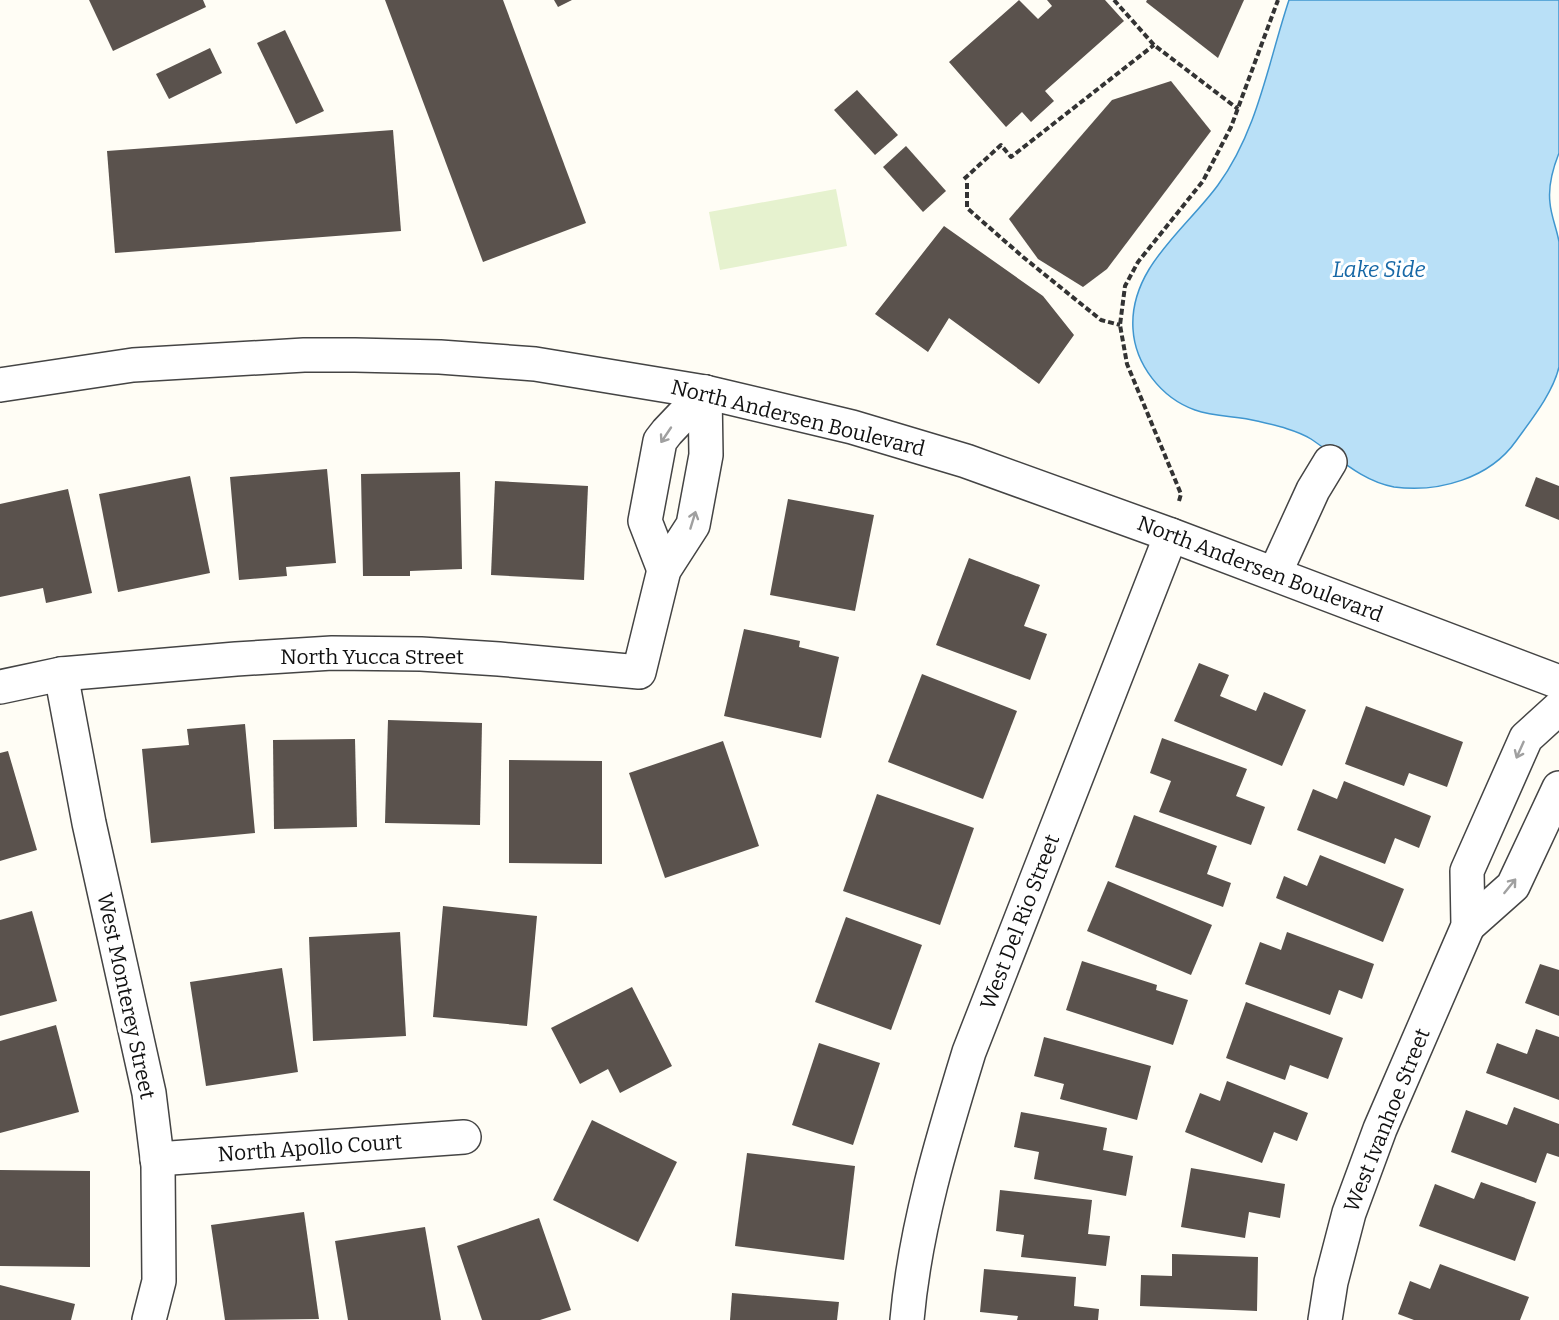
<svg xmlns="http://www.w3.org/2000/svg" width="1559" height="1320" viewBox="0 0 1559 1320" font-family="Bitter,serif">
	<rect width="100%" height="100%" fill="#fffdf5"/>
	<path fill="#e6f2cf" d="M836,189L847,246L720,270L709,212Z"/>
	<path fill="#b9e0f7" stroke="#3f96cf" stroke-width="1.5" d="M1289,0H1559V153C1553,168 1548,187 1550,203C1551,216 1557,229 1559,242C1559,268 1559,300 1559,327C1559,340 1559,355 1559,367C1553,393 1531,420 1516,441C1490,478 1439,493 1394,487C1361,481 1338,457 1311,439C1297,430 1274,425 1257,421C1237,416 1215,417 1195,410C1161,398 1135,364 1133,329C1129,268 1186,229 1218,185C1258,130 1268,63 1289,0Z"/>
	<g fill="#5a524d">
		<path d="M89,0H203L206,7L113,51Z"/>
		<path d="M385,0H503L586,223L483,262Z"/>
		<path d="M554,0H572L558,7Z"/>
		<path d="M1019,0L1038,19L1052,6L1047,0H1105L1124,21L1045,91L1054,101L1031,122L1022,112L1006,127L949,62Z"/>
		<path d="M1147,0H1244L1218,58L1146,2Z"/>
		<path d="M285,30L324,111L296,124L257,43Z"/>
		<path d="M210,48L222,73L169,99L156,74Z"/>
		<path d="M1171,81L1211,131L1107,269L1083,287L1038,259L1009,219L1112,100Z"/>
		<path d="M857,90L898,135L875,155L834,110Z"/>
		<path d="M393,130L401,231L115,253L107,151Z"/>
		<path d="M906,146L946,191L923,212L883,167Z"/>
		<path d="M944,226L1043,296L1074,335L1039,384L949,318L928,352L875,314Z"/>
		<path d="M327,469L336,563L286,567L287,576L239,580L230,477Z"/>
		<path d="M460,472L462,569L410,571V576H363L361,474Z"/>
		<path d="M190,476L210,573L118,592L99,494Z"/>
		<path d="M1536,477L1559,486V520L1525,506Z"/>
		<path d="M495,481L588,486L584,580L491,575Z"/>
		<path d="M68,489L92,593L46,603L43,588L0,597V504Z"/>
		<path d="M788,499L874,515L855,611L770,595Z"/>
		<path d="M969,558L1040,585L1024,626L1047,634L1030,680L936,645Z"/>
		<path d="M744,629L800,641L799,647L839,657L821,738L724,716Z"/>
		<path d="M1199,663L1229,675L1220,696L1256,711L1264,692L1306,710L1282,766L1174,721Z"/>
		<path d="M922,674L1017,711L983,799L888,762Z"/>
		<path d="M1366,706L1463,742L1447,787L1409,773L1404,786L1345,764Z"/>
		<path d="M388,720L482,723L480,825L385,823Z"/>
		<path d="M245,724L255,833L151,843L142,749L189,745L187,729Z"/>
		<path d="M1162,738L1247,769L1236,796L1265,807L1251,845L1159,812L1171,781L1150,773Z"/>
		<path d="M355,739L357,827L274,829L273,740Z"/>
		<path d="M723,741L759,846L665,878L629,773Z"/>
		<path d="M8,751L37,850L0,861V753Z"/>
		<path d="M509,760L602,761V864L509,863Z"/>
		<path d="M1344,781L1431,816L1419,848L1395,838L1385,864L1297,830L1313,789L1337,799Z"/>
		<path d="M877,794L974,828L940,925L843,891Z"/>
		<path d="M1134,815L1217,846L1207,874L1231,883L1223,907L1115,867Z"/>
		<path d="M1320,855L1404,889L1383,942L1276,898L1284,876L1307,886Z"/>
		<path d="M1108,881L1212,925L1191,975L1087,931Z"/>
		<path d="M443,906L537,916L527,1026L433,1017Z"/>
		<path d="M32,911L57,1001L0,1016V920Z"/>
		<path d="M846,917L922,945L891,1030L815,1002Z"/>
		<path d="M400,932L406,1036L313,1041L309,937Z"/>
		<path d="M1287,932L1374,964L1362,999L1339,990L1330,1015L1245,984L1260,942L1281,950Z"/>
		<path d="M1082,961L1157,985L1156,990L1188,1000L1173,1045L1066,1010Z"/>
		<path d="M1540,964L1559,970V1016L1525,1003Z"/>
		<path d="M282,968L298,1072L206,1086L190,982Z"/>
		<path d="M632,987L672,1066L620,1093L608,1069L580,1084L551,1028Z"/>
		<path d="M1246,1002L1343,1038L1328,1079L1290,1065L1285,1080L1226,1058Z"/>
		<path d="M56,1025L79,1112L0,1133V1041Z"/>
		<path d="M1536,1029L1559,1037V1100L1486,1073L1497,1043L1527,1054Z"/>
		<path d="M1044,1037L1151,1066L1137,1120L1060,1099L1064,1084L1034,1076Z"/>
		<path d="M819,1043L880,1063L853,1145L792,1125Z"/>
		<path d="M1227,1081L1308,1113L1297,1141L1274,1132L1262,1163L1185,1132L1200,1093L1220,1101Z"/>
		<path d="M1514,1107L1559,1124V1157L1547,1153L1536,1183L1451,1152L1466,1110L1507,1125Z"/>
		<path d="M1021,1112L1107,1128L1103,1150L1133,1156L1126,1196L1034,1179L1039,1152L1014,1147Z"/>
		<path d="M592,1120L677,1162L638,1242L553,1200Z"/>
		<path d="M747,1153L855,1166L844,1260L735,1246Z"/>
		<path d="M1191,1168L1285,1184L1280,1218L1249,1212L1245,1238L1181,1227Z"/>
		<path d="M0,1170L90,1171V1267L0,1266Z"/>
		<path d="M1481,1182L1536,1202L1515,1261L1419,1226L1435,1184L1474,1199Z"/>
		<path d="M1000,1190L1092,1200L1088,1234L1110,1236L1106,1266L1021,1257L1024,1235L996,1231Z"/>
		<path d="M304,1212L319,1319L225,1320L211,1225Z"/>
		<path d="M539,1218L571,1310L540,1320H482L457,1246Z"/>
		<path d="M425,1227L441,1320H348L335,1241Z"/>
		<path d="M1172,1254L1258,1257L1257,1311L1140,1306L1141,1275L1172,1276Z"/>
		<path d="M1440,1264L1529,1297L1520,1320H1414L1398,1314L1410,1281L1430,1289Z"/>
		<path d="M984,1269L1076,1277L1074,1306L1099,1309L1098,1320H1017L1018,1316L980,1312Z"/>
		<path d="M0,1285L75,1304L71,1320H0Z"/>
		<path d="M732,1293L839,1302L837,1320H730Z"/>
	</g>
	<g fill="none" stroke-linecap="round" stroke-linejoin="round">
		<defs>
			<g id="minor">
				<path d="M0,385L133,365L304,355H355L440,357L535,364L705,392L852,427L966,461L1171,535L1559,682"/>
				<path d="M664,570L645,521L660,441L667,432L705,392"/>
				<path d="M1275,573L1313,490L1330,462"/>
				<path d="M61,674L89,823L149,1093L158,1166L159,1281L149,1320"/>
				<path d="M0,687L61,674L236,659L332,653L421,654L499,659L639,672L664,570L693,525L706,455L705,392"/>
				<path d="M1468,926L1513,886L1559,788"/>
				<path d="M157,1159L464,1137"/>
				<path d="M907,1320C915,1228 942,1140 969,1052L1171,535"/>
				<path d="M1325,1320L1331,1282L1349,1213L1380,1129L1468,926L1467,871L1526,738L1559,708"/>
			</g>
		</defs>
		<use href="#minor" stroke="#444" stroke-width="36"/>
		<g stroke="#333" stroke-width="4" stroke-dasharray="6 3" stroke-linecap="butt">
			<path d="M1114,0L1154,45L1238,109"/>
			<path d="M964,179L1001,145L1011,157L1154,45"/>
			<path d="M967,183V208L1023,257L1101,320L1120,325"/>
			<path d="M1179,501L1181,494L1127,364L1120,325L1125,286L1138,262L1203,181L1231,127L1278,0"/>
		</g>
		<use href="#minor" stroke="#fff" stroke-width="33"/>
	</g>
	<defs><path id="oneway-shaft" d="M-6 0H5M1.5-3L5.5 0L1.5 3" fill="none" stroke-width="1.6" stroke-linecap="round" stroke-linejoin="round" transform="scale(1.5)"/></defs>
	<g stroke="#a0a0a0">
		<use href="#oneway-shaft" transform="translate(666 435) rotate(124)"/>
		<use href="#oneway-shaft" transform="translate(693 520) rotate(-73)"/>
		<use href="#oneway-shaft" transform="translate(1520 750) rotate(114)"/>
		<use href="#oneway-shaft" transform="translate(1510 886) rotate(-51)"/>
	</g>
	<g text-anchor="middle" stroke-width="6" stroke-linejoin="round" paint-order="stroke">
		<g font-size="21" fill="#111" stroke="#fff">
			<text transform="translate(798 418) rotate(14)" y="7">North Andersen Boulevard</text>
			<text transform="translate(1260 569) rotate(21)" y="7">North Andersen Boulevard</text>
			<text x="372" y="664">North Yucca Street</text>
			<text transform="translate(1020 922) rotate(-69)" y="7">West Del Rio Street</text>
			<text transform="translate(126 996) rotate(78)" y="7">West Monterey Street</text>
			<text transform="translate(1387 1120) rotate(-68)" y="7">West Ivanhoe Street</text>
			<text transform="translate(310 1148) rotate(-4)" y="7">North Apollo Court</text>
		</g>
		<g font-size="22" font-style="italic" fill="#1768a6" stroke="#fff">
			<text x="1379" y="277">Lake Side</text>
		</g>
	</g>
</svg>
